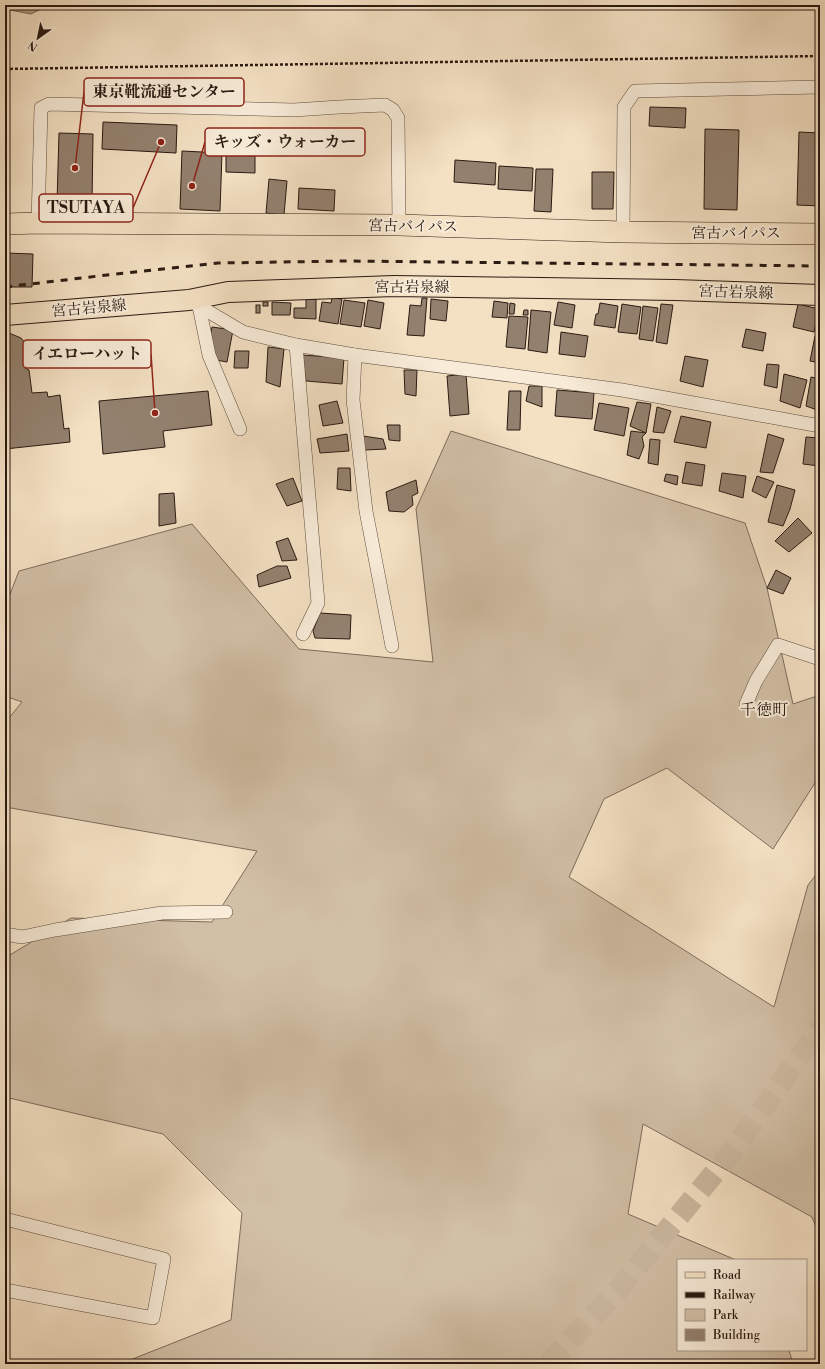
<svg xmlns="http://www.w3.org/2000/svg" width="825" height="1369" viewBox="0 0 825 1369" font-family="'Libre Bodoni','Noto Serif JP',serif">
	<rect width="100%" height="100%" fill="#f4e1c4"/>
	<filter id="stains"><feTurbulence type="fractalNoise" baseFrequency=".005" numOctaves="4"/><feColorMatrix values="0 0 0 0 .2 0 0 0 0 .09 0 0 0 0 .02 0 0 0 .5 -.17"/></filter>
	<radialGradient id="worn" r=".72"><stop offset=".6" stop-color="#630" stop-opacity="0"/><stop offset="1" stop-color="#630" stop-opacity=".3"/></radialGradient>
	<path fill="#d1bfa6" stroke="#7d6c5c" d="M451,431L745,523L767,588L793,704L820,695V775L773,849L667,768L604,799L569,877L774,1007L808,885L820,870V1237L812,1217L643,1124L628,1214L736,1260H678V1350H789L793,1364H120L231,1320L242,1213L163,1134L5,1097V958L71,918L212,922L257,851L5,807V723L22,702L5,696V607L19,571L192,524L299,649L433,662L416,509Z"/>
	<path fill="#af9d87" stroke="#796958" d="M5,5H49L31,14L5,9Z"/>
	<g fill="#93816f" stroke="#291a12">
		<path d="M650,107L686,108L685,128L649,126Z"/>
		<path d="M103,122L177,125L176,153L102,149Z"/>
		<path d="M705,129L739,130L737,210L704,209Z"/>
		<path d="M799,132L820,133V206L797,205Z"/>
		<path d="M59,133L93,134L92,203L57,202Z"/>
		<path d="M182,151L222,153L220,211L180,209Z"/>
		<path d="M226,155L255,156V173L226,172Z"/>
		<path d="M455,160L496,163L495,185L454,182Z"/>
		<path d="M499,166L533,168L532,191L498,189Z"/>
		<path d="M536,169H553L551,212L534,211Z"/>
		<path d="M592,172H614L613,209H592Z"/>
		<path d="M269,179L287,181L284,215L266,213Z"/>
		<path d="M299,188L335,190L334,211L298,209Z"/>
		<path d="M5,253L33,254L32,287H5Z"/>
		<path d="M332,298L342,299L338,324L319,321L322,302L331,303Z"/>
		<path d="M422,298H427L424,336L407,335L410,305L421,306Z"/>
		<path d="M306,299H316V319L294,318V308H306Z"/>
		<path d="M431,299L448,301L446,321L430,319Z"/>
		<path d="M344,300L365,303L361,327L340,324Z"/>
		<path d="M368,300L384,303L380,329L364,326Z"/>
		<path d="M494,301L508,303L507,318L492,317Z"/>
		<rect x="263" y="302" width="5" height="4"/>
		<path d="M272,302L291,303L290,315H272Z"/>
		<path d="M558,302L575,305L572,328L554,325Z"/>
		<path d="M510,303L515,304L514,314H509Z"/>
		<path d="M600,303L618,306L615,328L594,325L596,314H598Z"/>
		<path d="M622,304L641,307L637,334L618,332Z"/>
		<path d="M661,304L673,305L667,344L656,342Z"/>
		<path d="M798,304L819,309L814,332L793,327Z"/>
		<rect x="256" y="305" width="4" height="8"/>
		<path d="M643,306L658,308L653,341L639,339Z"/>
		<path d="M524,310H528V315H523Z"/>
		<path d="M531,310L551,312L547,353L528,350Z"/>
		<path d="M509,316L528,317L525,349L506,347Z"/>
		<path d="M212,327L233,330L227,362L216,360L209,341Z"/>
		<path d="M746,329L766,333L763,351L742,347Z"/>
		<path d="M561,332L588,336L585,357L559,354Z"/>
		<path d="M9,333L21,338L27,345L31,355H35L30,367L27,364L25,368L29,370L32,393L47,392L48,397L60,395L64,429L69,428L70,442L5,449V334Z"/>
		<path d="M815,336L820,337V363L810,361Z"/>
		<path d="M268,347L284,349L280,387L266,382Z"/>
		<path d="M235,351H249L248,368H234Z"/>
		<path d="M302,355L344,358L342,384L306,381Z"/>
		<path d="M685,356L708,360L703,387L680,381Z"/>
		<path d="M767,364L779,365L777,388L764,385Z"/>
		<path d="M404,370H417L416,396L405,394Z"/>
		<path d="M466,374L469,414L450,416L447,376Z"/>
		<path d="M784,374L807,380L800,408L780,401Z"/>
		<path d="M811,377L820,379V411L806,406Z"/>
		<path d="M529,386H542V407L526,401Z"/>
		<path d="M557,390L594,393L592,419L555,416Z"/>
		<path d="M208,391L212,425L163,431L165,447L103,454L99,401Z"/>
		<path d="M509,391H521L520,430H507Z"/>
		<path d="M337,401L343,423L323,426L319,405Z"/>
		<path d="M637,402L651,404L646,433L630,426Z"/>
		<path d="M599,403L629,408L624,436L594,430Z"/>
		<path d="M657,407L671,411L664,433L653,432Z"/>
		<path d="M681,416L711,422L706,448L674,442Z"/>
		<path d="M387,425H400V441L389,440Z"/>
		<path d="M631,431L646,433L642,437L644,446L639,459L627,455Z"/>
		<path d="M347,434L349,451L320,453L317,439Z"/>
		<path d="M768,434L784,439L773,473L760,472Z"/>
		<path d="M363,436L383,439L386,449L365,450Z"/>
		<path d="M806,437L820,438V466L803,464Z"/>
		<path d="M650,439L660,440L658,465L648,463Z"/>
		<path d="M686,462L705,465L702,486L682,483Z"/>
		<path d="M338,468H350L351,491L337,489Z"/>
		<path d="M722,473L746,476L743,498L719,491Z"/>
		<path d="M666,474L678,476L677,485L664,481Z"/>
		<path d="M757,476L774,482L766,498L752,491Z"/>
		<path d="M293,478L302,501L287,506L276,484Z"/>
		<path d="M416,480L418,493L412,496L413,505L404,512L389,511L386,492Z"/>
		<path d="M777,485L795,490L790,509L783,526L768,522Z"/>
		<path d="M174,493L176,523L159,526V494Z"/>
		<path d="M798,518L812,533L789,552L775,541Z"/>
		<path d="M288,538L297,560L282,561L276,542Z"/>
		<path d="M277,566H287L291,578L259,587L257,575Z"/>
		<path d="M776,570L791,578L783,594L767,588Z"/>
		<path d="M320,613L351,615L350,639L315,638L313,631Z"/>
	</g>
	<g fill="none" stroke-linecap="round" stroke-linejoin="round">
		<path stroke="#cbb9a0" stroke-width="22" stroke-dasharray="22 11" stroke-linecap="butt" d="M548,1364L619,1289L735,1148L820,1028"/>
		<defs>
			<g id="minor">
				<path d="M38,223L41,108L49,104L294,110L339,107L385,105L393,110L398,118L399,225"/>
				<path d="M623,232L624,107L635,91L820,87"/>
				<path d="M189,300L243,332L296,345L355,355L622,390L820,426"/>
				<path d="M199,306L209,355L240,429"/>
				<path d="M296,345L318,603L303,634"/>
				<path d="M355,355L353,400L366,511L392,646"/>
				<path d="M746,704L756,681L778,645L820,659"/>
				<path d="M5,934L22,937L55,930L162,913L226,912"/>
				<path d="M5,1219L164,1259L153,1318L5,1290"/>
			</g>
			<path id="primary" d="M5,315L189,300L228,292L394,286L675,290L820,295"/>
			<path id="trunk" d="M5,224L38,223L399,225L623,232L820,234"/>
		</defs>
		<use href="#minor" stroke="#5c4c3e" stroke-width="14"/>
		<use href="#primary" stroke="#291a12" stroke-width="22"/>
		<use href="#trunk" stroke="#291a12" stroke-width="22"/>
		<path stroke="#291a12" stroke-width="2.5" stroke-dasharray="3 2" stroke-linecap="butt" d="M5,69L820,56"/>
		<use href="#minor" stroke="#f8ecd9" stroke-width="13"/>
		<use href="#primary" stroke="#f4e1c4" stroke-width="20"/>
		<use href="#trunk" stroke="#f4e1c4" stroke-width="21"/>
		<path stroke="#291a12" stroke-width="3" stroke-dasharray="7 7" stroke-linecap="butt" d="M5,287L107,275L218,263L347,261L820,266"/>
	</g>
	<g text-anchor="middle" stroke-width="4" stroke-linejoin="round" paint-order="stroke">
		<g font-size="15" fill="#291a12" stroke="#f8ecd9">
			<text transform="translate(413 226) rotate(1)" y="5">宮古バイパス</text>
			<text x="736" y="238">宮古バイパス</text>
			<text x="412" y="292">宮古岩泉線</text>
			<text transform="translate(736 292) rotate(2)" y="5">宮古岩泉線</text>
			<text transform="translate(89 308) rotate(-5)" y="5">宮古岩泉線</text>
		</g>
		<g font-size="16" fill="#291a12" stroke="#f8ecd9">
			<text x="764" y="715">千徳町</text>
		</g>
	</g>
	<path fill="none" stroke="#8f2418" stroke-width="1.5" d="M75 168L84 92M192 186L205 142M161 142L133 208M155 413L151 354"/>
	<g fill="#8f2418" stroke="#f8ecd9" stroke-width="1.5">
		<circle cx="75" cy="168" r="4"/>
		<circle cx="192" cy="186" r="4"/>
		<circle cx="161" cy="142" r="4"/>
		<circle cx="155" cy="413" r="4"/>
	</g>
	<g fill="#f8ecd9" stroke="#8f2418" stroke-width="1.5">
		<rect x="84" y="78" width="160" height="28" rx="4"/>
		<rect x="205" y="128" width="160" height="28" rx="4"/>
		<rect x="39" y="194" width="94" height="28" rx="4"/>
		<rect x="23" y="340" width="128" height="28" rx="4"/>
	</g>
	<g font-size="16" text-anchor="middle" font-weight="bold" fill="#291a12">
		<text x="164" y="97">東京靴流通センター</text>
		<text x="285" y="147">キッズ・ウォーカー</text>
		<text x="86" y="213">TSUTAYA</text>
		<text x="87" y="359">イエローハット</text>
	</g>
	<rect width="825" height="1369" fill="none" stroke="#f4e1c4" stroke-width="20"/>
	<rect x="6" y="6" width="813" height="1357" fill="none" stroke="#291a12" stroke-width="2"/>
	<rect x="10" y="10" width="805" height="1349" fill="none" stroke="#291a12"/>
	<rect x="677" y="1259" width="130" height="92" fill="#f8ecd9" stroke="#a59889"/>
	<rect x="685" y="1272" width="20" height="6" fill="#f4e1c4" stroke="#a59889"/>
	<text x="713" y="1279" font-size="12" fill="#291a12">Road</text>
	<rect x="685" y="1292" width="20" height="6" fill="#291a12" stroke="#a59889"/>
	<text x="713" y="1299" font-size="12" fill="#291a12">Railway</text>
	<rect x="685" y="1309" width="20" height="12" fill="#d1bfa6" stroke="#a59889"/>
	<text x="713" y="1319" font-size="12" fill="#291a12">Park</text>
	<rect x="685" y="1329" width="20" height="12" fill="#93816f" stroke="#a59889"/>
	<text x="713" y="1339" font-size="12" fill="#291a12">Building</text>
	<g transform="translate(38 38) rotate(213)" stroke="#f8ecd9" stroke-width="3" paint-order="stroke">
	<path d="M0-3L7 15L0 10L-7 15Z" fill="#291a12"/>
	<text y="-6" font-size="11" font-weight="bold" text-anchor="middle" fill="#291a12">N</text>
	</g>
	<rect width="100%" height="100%" filter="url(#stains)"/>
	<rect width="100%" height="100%" fill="url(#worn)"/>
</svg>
